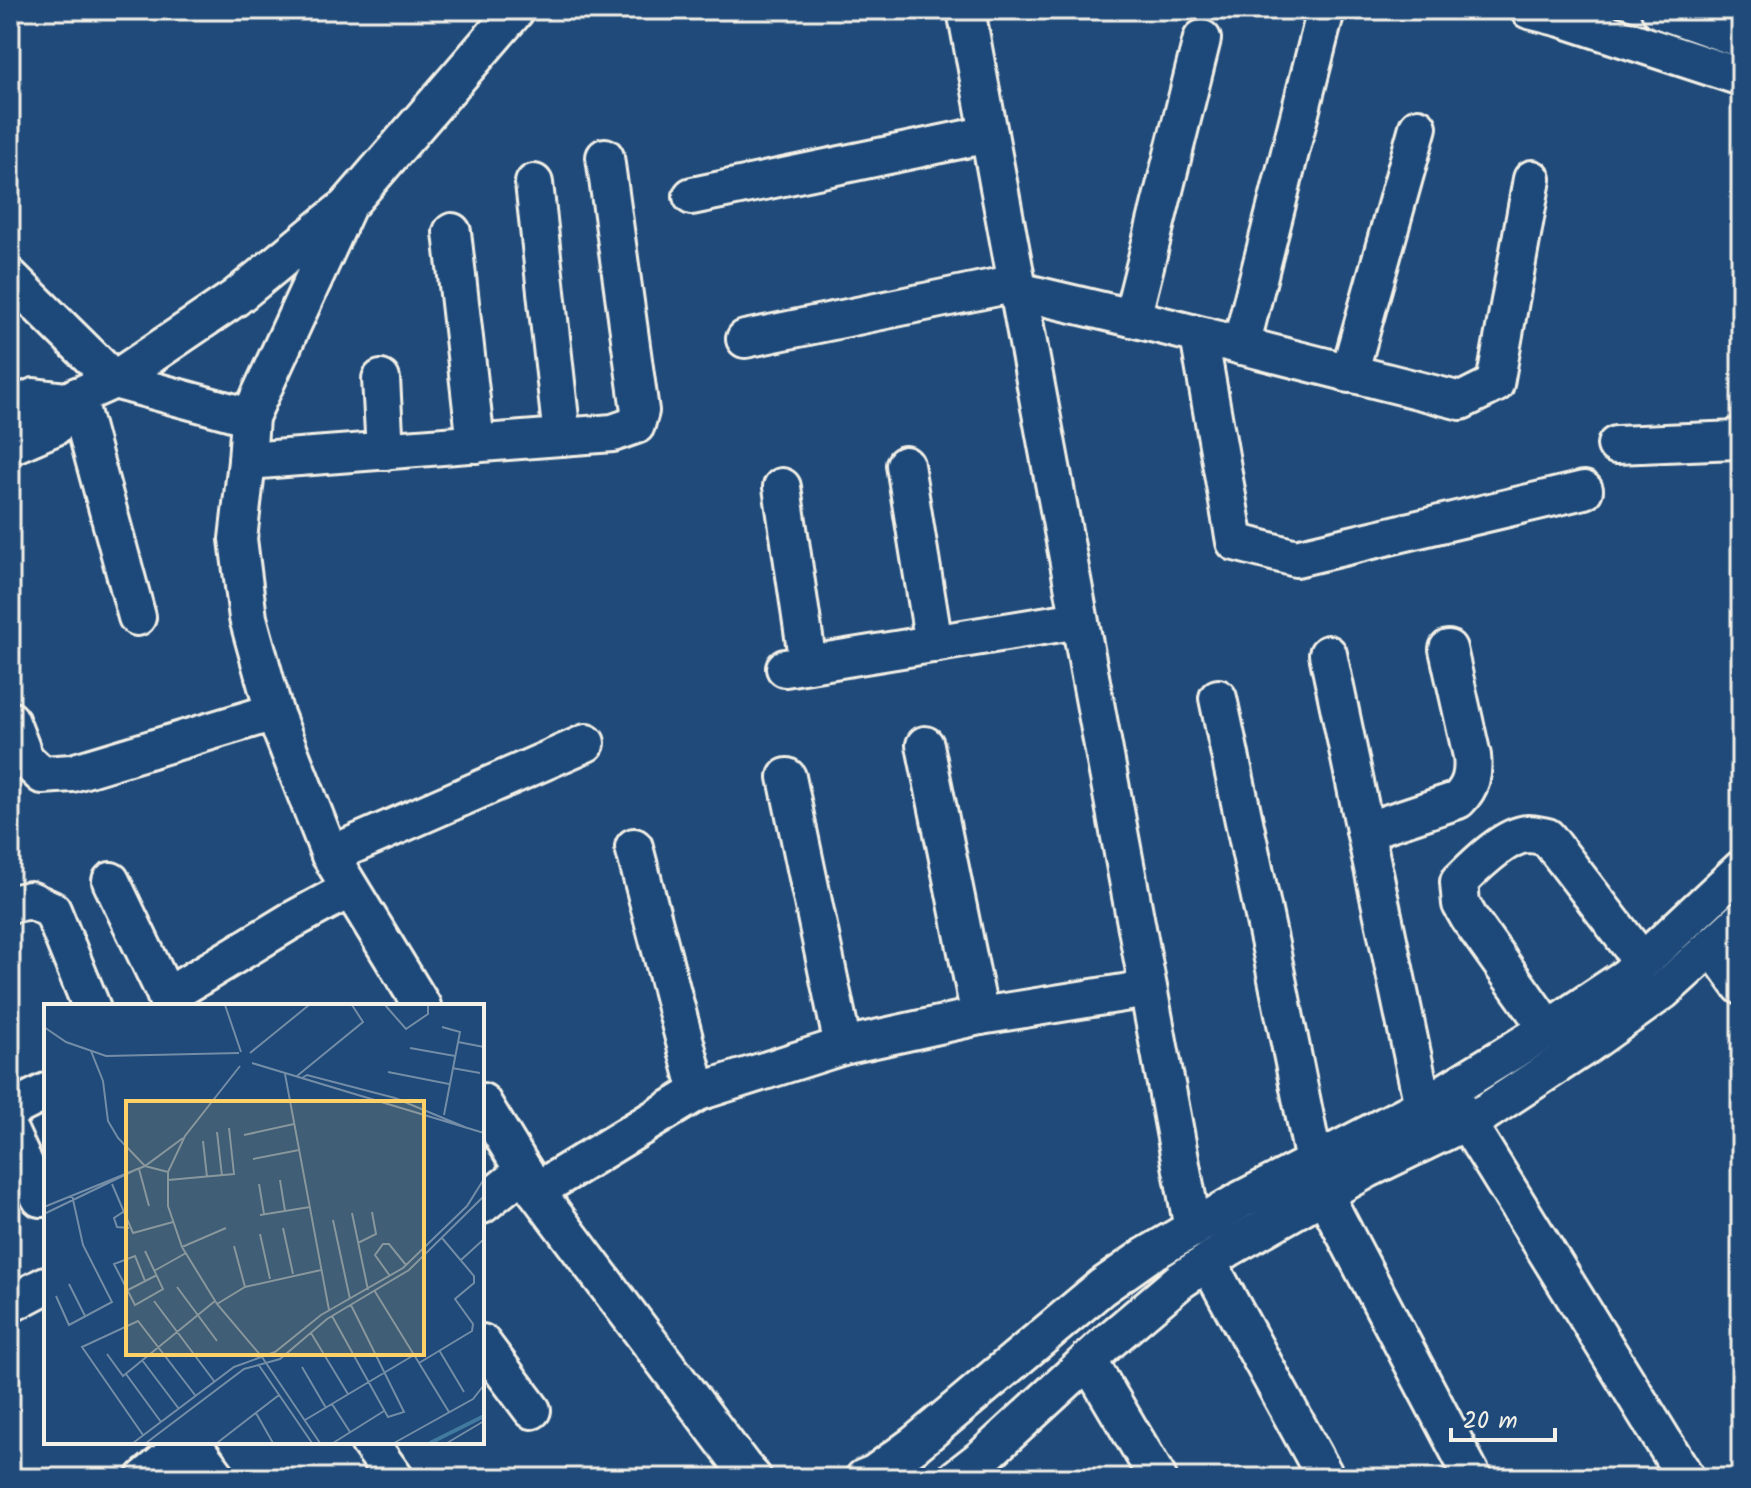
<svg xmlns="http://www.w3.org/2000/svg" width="1751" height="1488" viewBox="0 0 1751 1488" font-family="Kalam,sans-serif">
	<rect width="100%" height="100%" fill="#1f4a7a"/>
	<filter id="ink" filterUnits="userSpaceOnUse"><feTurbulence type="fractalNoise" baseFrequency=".0125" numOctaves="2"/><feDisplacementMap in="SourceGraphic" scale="16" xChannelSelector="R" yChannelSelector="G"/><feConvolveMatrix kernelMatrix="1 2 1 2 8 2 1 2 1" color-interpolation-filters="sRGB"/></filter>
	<g filter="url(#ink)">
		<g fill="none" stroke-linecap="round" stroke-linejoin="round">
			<defs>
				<g id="minor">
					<path d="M966,10L1193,1229"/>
					<path d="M1529,10L1561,18L1741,77"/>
					<path d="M1660,10L1741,39"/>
					<path d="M534,183L562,437"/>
					<path d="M692,196L989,134"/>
					<path d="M452,232L476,444"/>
					<path d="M10,277L114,380L250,417"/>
					<path d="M1018,291L1132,318L1461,401L1495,384L1532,179"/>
					<path d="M1132,318L1202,39"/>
					<path d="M1199,336L1235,542L1296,558L1584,490"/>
					<path d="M745,339L1017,283"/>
					<path d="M1241,346L1326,10"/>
					<path d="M1349,374L1418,127"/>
					<path d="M381,379L385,451"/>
					<path d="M77,396L137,617"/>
					<path d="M10,408L34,397L67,401L114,380L235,298L341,211"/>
					<path d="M1616,445L1737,440L1741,435"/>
					<path d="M10,446L54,427L67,401"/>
					<path d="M247,461L613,433L636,425L640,411L605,157"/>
					<path d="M905,465L934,644"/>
					<path d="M782,487L808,664"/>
					<path d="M1328,654L1423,1106"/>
					<path d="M785,668L1079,620"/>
					<path d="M1218,698L1272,954L1314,1162"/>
					<path d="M10,720L25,759L42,775L72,773L274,712"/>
					<path d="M925,745L980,1016"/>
					<path d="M787,777L843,1046"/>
					<path d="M1365,831L1458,800C1471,787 1474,774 1472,756L1448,649"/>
					<path d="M634,847L698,1092"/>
					<path d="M330,855L586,743"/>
					<path d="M111,881L171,1006"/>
					<path d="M10,904L30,900L52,910L91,1006"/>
					<path d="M1712,946L1741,986"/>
					<path d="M166,997L289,922L350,889"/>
					<path d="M422,1006L330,855L274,712L248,618L238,539L247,461L250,417L347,206L516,10"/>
					<path d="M1548,1029L1469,918L1461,904L1459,882C1474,867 1505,835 1528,834C1534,834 1541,836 1547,837L1642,961"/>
					<path d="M482,1102L536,1191L743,1467L753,1478"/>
					<path d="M1455,1103L1686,1478"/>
					<path d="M10,1110L46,1092"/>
					<path d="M10,1133L40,1198H46"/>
					<path d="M536,1191L698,1092L843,1046L980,1016L1148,989"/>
					<path d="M1324,1194L1473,1478"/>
					<path d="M482,1205L524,1171"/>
					<path d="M1208,1262L1326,1478"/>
					<path d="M10,1304L46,1285"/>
					<path d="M482,1343L532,1410"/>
					<path d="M1088,1360L1158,1478"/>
					<path d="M191,1442L218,1478"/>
					<path d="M369,1442L395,1478"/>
					<path d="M145,1478L188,1442"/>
					<path d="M864,1478L874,1474L915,1444L1102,1287L1146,1256L1241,1200L1423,1106L1548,1029L1626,977L1741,869"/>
					<path d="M956,1478L983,1457L1109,1341L1181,1280L1229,1248L1368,1169L1486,1112L1586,1046L1663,991L1741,920"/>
				</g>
			</defs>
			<use href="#minor" stroke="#f4f1e8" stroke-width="42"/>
			<use href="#minor" stroke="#1f4a7a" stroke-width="36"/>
		</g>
	</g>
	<g transform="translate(44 1004)">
		<rect width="440" height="440" fill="#1f4a7a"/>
		<path fill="none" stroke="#42799e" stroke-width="4" d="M386,439L440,412"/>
		<path fill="none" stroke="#748da6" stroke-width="2" d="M181,1L197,48M341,1L362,25L384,10V1M0,23L22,38L62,52L195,49M398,23L416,28L400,111M414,38L440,43M366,44L411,52M47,47L59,77L64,117L74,134L101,162L124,168M206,49L265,1M208,59L440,129M196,62L141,132L124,168V202L138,243L173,300L218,353L276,439M408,64L436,69M344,68L405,80M241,70L285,306M253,72L319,18L308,1M258,74L263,71L351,94L423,124M173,128L178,172M200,131L250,120M159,137L163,173M209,155L255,146M95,165L105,202M124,176L190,170L185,124M236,176L241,207M68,180L89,229L129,218M215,180L220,210M0,203L101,162L139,134M79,208L70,214L73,223L85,224M308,209L324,286M0,210L93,165M216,211L266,203M289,216L306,295M239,224L249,270M216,230L226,275M314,239L332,230L328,208M190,242L201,283M138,243L182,224M101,247L119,285L91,301L70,260L91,252L101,277M417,256L440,235M110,267L142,249M346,272L331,251L339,240H345L362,261M25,280L41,312M133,283L173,337M330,286L375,359L428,327L429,320L411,295L430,279V272L398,234M82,287L113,271M12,292L25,321L68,298L39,241L28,191M110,297L170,377M173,300L201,283L277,266M288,312L344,413L360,408L307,301M267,329L304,390M395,346L420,388M63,350L79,372L171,297M98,356L135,405M375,359L405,408M214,360L268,439M258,363L282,404M82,370L117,418M288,400L306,428M212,409L229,439M261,416L370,351M99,431L38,343L94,317L151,391M89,439L190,363L231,348L277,311L359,264L423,202L440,175M102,439L200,365L236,355L283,315L365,266L440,192M173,439L235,391M289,439L340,407M350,439L429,395L440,381M403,439L440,417"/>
		<path fill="#ffd166" fill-opacity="0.15" stroke="#ffd166" stroke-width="4" d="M82,97H380V351H82Z"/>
		<rect width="440" height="440" fill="none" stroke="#f4f1e8" stroke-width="4"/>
	</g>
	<rect width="1751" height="1488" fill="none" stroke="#1f4a7a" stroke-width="40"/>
	<rect x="20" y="20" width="1711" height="1448" fill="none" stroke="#f4f1e8" stroke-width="3" filter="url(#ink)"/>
	<path d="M1451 1428v12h104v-12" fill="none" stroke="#f4f1e8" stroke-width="4"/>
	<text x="1463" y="1428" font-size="24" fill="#f4f1e8" stroke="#1f4a7a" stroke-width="6" paint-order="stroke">20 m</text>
</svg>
